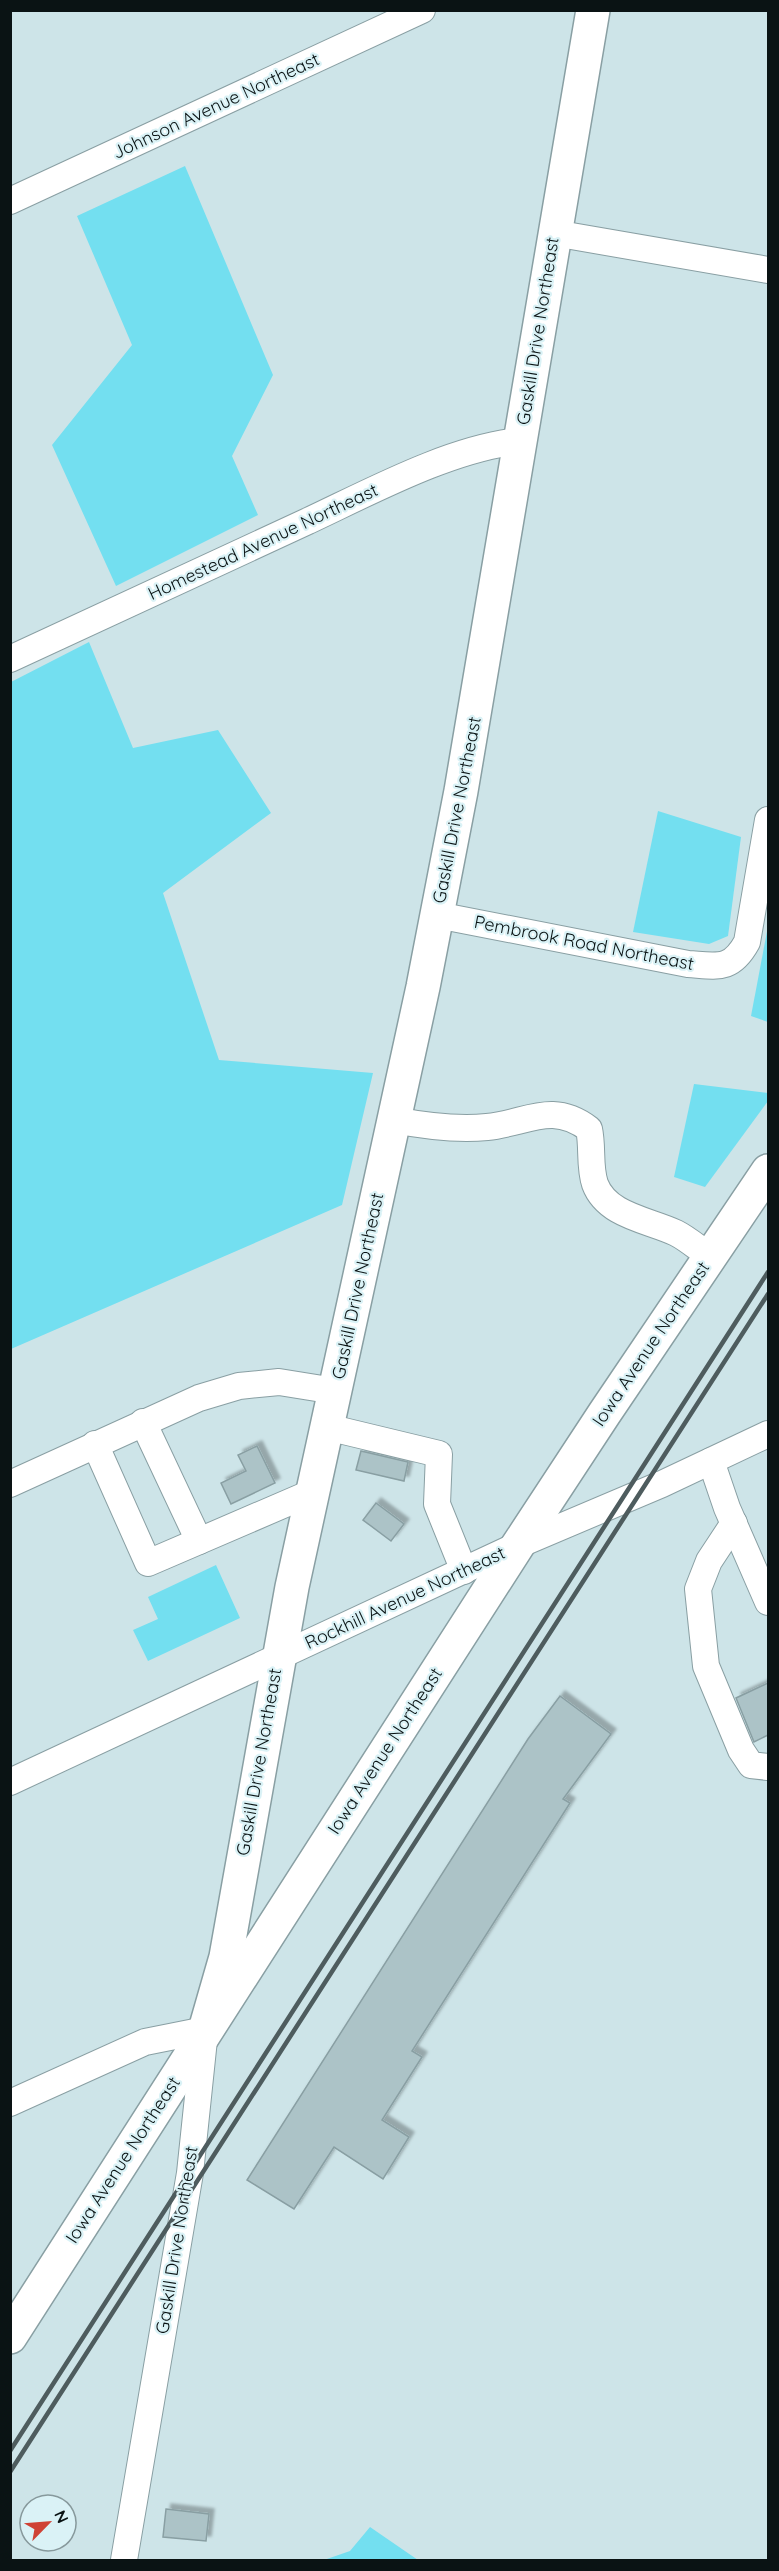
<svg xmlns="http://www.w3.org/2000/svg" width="779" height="2571" viewBox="0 0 779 2571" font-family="Quicksand,sans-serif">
	<defs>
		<filter id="shadow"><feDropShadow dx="5" dy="-5" stdDeviation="1.5" flood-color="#0004"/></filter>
	</defs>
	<rect width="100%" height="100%" fill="#cde4e8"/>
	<g fill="#73dff0">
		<path d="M185,166L273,375L232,456L258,515L116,586L52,445L132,345L77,216Z"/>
		<path d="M89,642L133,748L218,730L271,813L163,893L219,1060L373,1073L342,1205L11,1349V682Z"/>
		<path d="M658,811L741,837L728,936L709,944L633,932Z"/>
		<path d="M768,926V1022L751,1016Z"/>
		<path d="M694,1084L768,1093V1101L705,1187L674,1177Z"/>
		<path d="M216,1565L240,1618L148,1661L133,1630L158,1619L148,1597Z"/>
		<path d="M370,2527L418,2560H324L350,2551Z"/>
	</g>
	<g fill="#acc3c7" stroke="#899fa3" stroke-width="1.5" filter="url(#shadow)">
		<path d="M257,1446L275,1483L231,1504L221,1483L246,1471L238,1455Z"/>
		<path d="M361,1451L408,1462L404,1481L356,1470Z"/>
		<path d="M376,1503L404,1524L391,1541L363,1520Z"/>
		<path d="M768,1683V1735L754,1742L736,1698Z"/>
		<path d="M560,1696L611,1734L563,1799L570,1803L412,2051L422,2057L382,2120L409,2137L383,2179L334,2147L294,2209L247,2180L528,1739Z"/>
		<path d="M166,2509L209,2514L206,2541L163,2537Z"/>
	</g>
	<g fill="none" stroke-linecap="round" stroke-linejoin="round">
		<defs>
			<g id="minor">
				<path d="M10,201L422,10"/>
				<path d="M554,233L768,270"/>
				<path d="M10,659C110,613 209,567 308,521C372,491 451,448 520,441"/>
				<path d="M437,915L688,964C718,966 731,971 747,942L768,820"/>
				<path d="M394,1120C425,1126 456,1130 487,1127C527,1123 552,1101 589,1129C593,1147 589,1166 595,1184C607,1216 649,1220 676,1233C688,1239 699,1249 711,1257"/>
				<path d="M143,1422L199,1541"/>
				<path d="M327,1427L439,1454L437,1504L464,1571"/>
				<path d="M95,1444L148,1563L313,1492"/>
				<path d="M711,1461L727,1508L768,1602"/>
				<path d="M10,1484L199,1398L239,1386L279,1382L335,1391"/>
				<path d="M734,1523L709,1561L698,1589L706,1666L741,1750L751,1765L768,1767"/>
				<path d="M10,1782L518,1545L662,1484L768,1434"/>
				<path d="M10,2103L145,2042L205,2030L190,2173L124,2560"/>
			</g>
			<g id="major">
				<path d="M205,2030L226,1957L292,1587L423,987L461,791L593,10"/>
				<path d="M10,2337L518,1545L604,1414L768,1171"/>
			</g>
		</defs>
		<use href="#minor" stroke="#899fa3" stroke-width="28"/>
		<use href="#major" stroke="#899fa3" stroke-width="36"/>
		<use href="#minor" stroke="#fff" stroke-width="26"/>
		<use href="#major" stroke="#fff" stroke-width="33"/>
		<g stroke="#4e5c5e" stroke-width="4.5">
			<path d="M10,2451L768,1272"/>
			<path d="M10,2472L768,1294"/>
		</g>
	</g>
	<g text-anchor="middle" stroke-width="4.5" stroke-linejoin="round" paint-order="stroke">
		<g font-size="18" fill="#0a1314" stroke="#daf2f6">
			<text transform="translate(216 106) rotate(-25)" y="6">Johnson Avenue Northeast</text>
			<text transform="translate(538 331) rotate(-81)" y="6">Gaskill Drive Northeast</text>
			<text transform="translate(263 542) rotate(-25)" y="6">Homestead Avenue Northeast</text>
			<text transform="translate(457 810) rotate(-79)" y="6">Gaskill Drive Northeast</text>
			<text transform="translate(584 943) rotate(11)" y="6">Pembrook Road Northeast</text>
			<text transform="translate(358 1286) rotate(-78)" y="6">Gaskill Drive Northeast</text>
			<text transform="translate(651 1344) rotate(-56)" y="6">Iowa Avenue Northeast</text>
			<text transform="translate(405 1598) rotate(-25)" y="6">Rockhill Avenue Northeast</text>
			<text transform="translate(385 1751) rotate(-57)" y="6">Iowa Avenue Northeast</text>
			<text transform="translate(259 1762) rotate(-80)" y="6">Gaskill Drive Northeast</text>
			<text transform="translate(123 2160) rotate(-57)" y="6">Iowa Avenue Northeast</text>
			<text transform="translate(177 2240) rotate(-81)" y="6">Gaskill Drive Northeast</text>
		</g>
	</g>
	<rect width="779" height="2571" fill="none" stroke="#0a1314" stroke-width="24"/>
	<g transform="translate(48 2523) rotate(65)"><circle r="28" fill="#daf2f6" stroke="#87999c" stroke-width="1.5"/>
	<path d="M0-4.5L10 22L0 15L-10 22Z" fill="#cf4235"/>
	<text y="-9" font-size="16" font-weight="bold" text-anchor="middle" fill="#0a1314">N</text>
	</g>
</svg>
